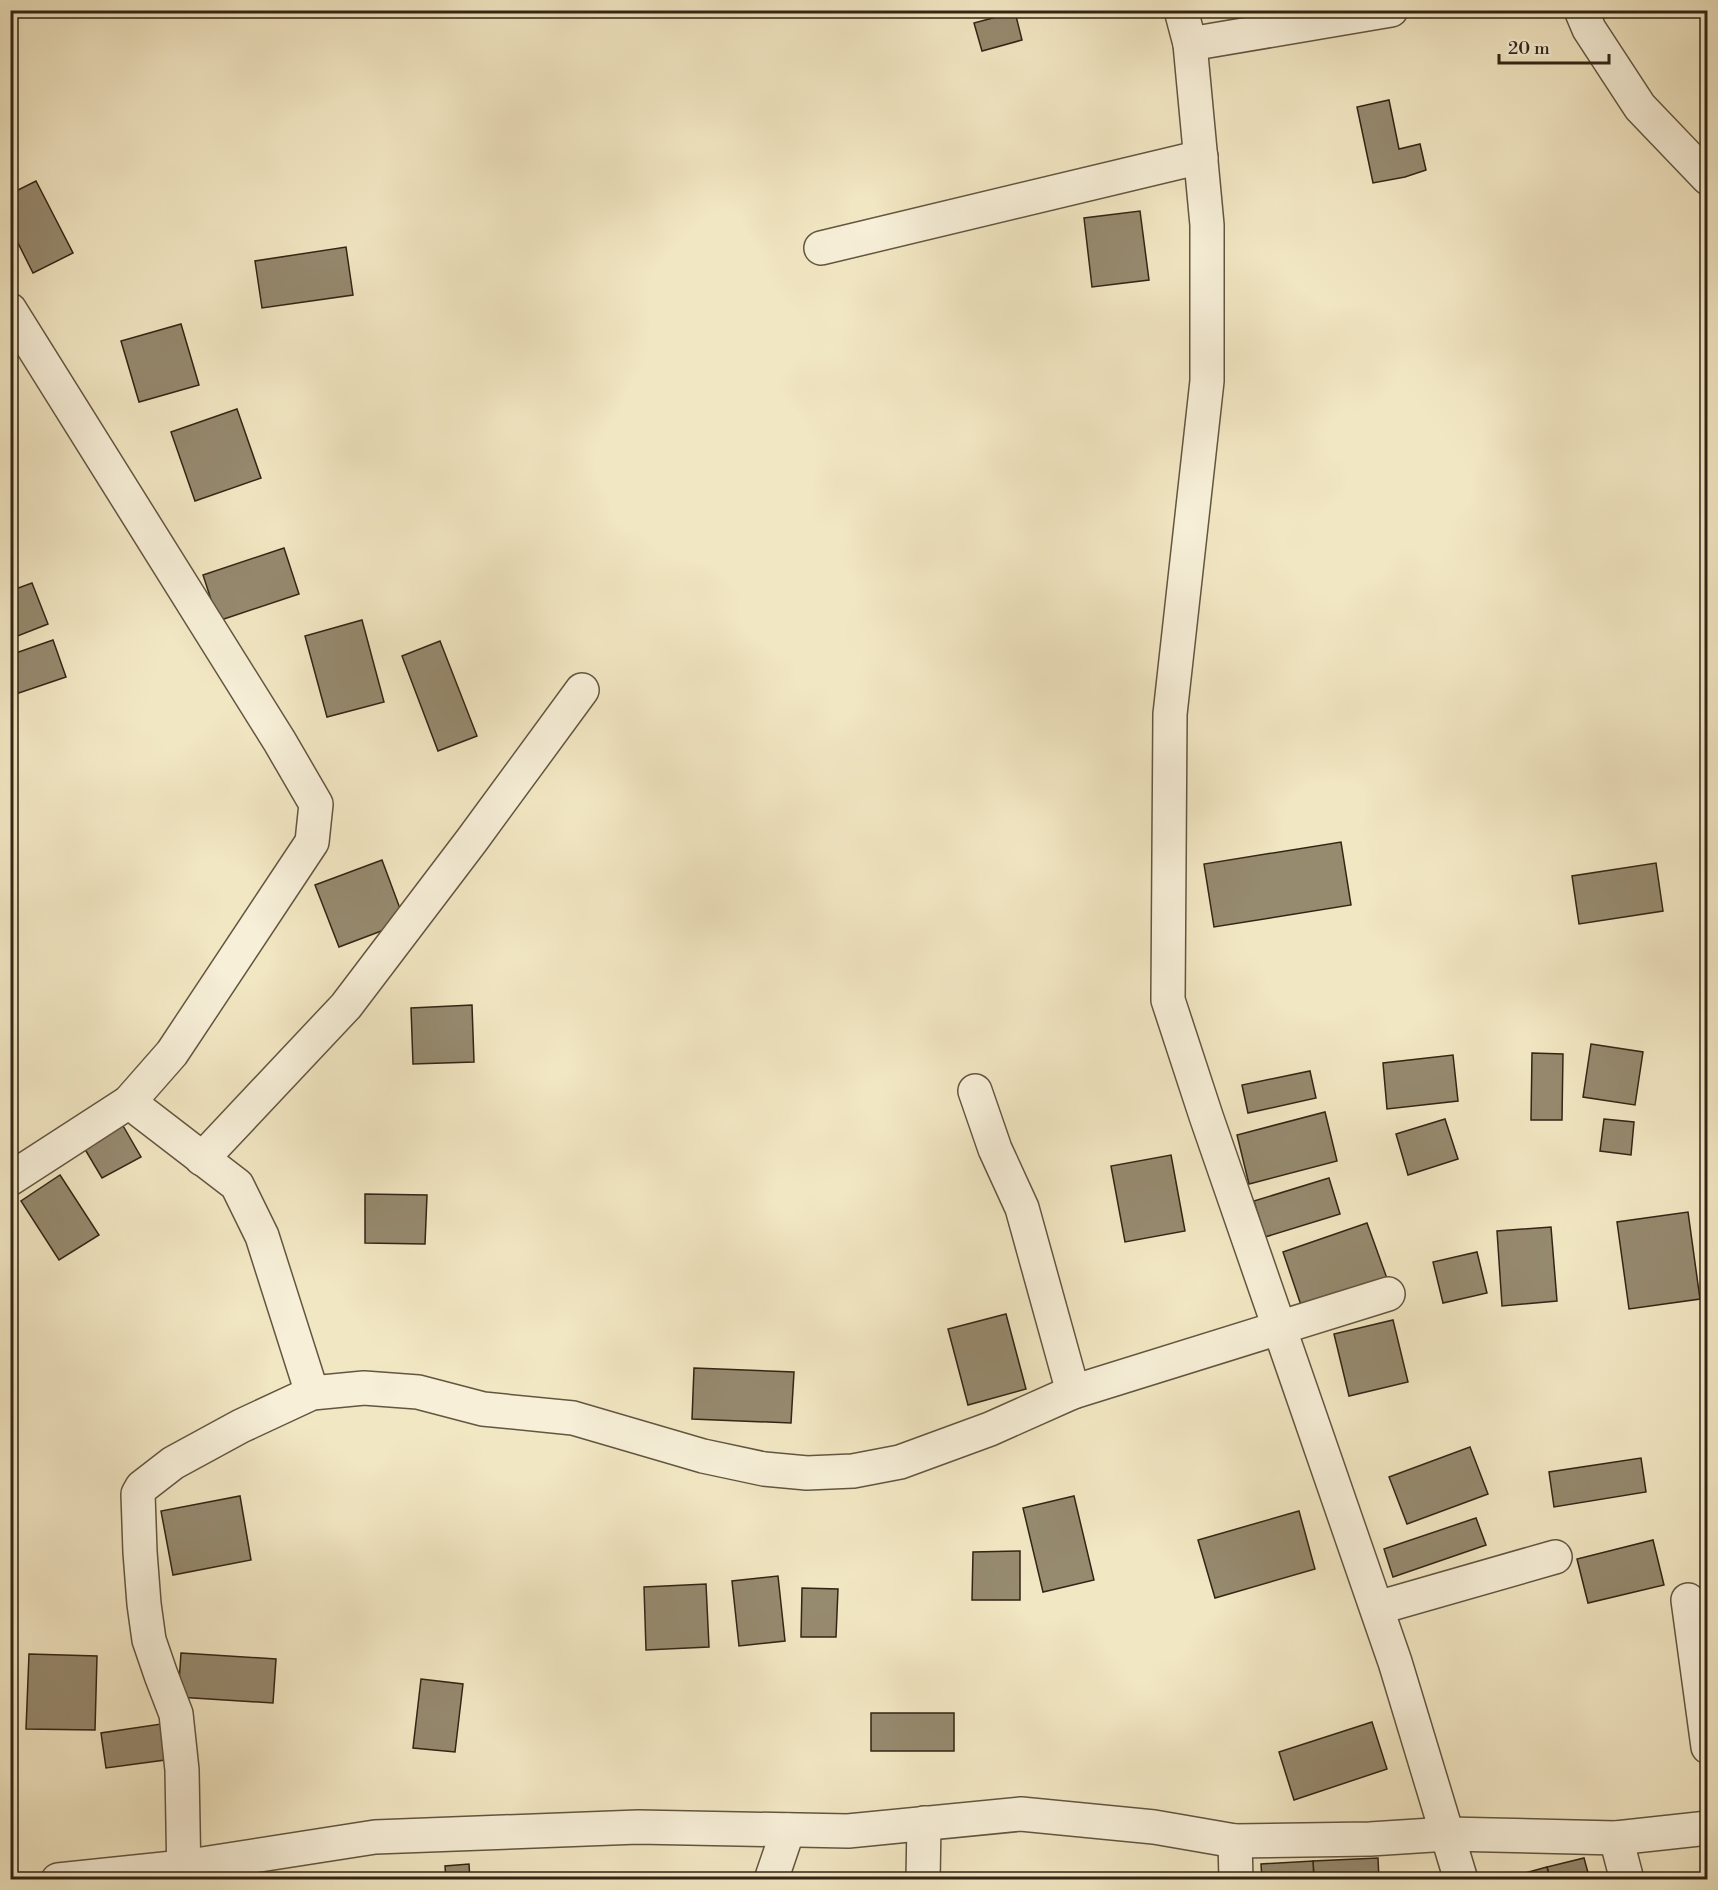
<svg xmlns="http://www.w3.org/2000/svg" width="1718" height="1890" viewBox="0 0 1718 1890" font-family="'Libre Bodoni',serif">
	<rect width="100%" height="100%" fill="#f2e7c3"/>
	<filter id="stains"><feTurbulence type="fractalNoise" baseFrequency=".00333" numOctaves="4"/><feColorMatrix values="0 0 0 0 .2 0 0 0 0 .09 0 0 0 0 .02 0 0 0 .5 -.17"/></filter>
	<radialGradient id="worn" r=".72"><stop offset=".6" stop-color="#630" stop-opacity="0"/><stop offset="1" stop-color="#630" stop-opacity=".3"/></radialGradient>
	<g fill="#968a6f" stroke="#322515" stroke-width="1.5">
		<path d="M1015,12L1022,40L982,51L974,23Z"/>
		<path d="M1389,100L1399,149L1420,144L1426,170L1405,177L1373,183L1357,107Z"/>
		<path d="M36,181L73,253L33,273L10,227V194Z"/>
		<path d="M1140,211L1149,280L1092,287L1084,218Z"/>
		<path d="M346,247L353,295L262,308L255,261Z"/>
		<path d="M181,324L199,385L139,402L121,341Z"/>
		<path d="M237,409L261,478L195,501L171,432Z"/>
		<path d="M284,548L299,594L218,621L203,575Z"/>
		<path d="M32,583L48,624L10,639V591Z"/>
		<path d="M362,620L384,702L327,717L305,636Z"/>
		<path d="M53,640L66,677L10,696V655Z"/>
		<path d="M440,641L477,736L438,751L402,656Z"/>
		<path d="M1341,842L1351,905L1214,927L1204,864Z"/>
		<path d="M382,860L405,922L339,947L315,885Z"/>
		<path d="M1656,863L1663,911L1579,924L1572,876Z"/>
		<path d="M472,1005L474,1062L413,1064L411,1008Z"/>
		<path d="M1591,1044L1643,1052L1635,1105L1583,1097Z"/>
		<path d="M1532,1053L1563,1054L1562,1120H1531Z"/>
		<path d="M1453,1055L1458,1101L1387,1109L1383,1063Z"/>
		<path d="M1310,1071L1316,1098L1248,1113L1242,1085Z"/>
		<path d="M1325,1112L1337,1161L1249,1184L1237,1135Z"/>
		<path d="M1445,1119L1458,1159L1408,1175L1396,1134Z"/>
		<path d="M1604,1119L1634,1122L1631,1155L1600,1151Z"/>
		<path d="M122,1124L141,1157L102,1178L83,1146Z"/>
		<path d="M1171,1155L1185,1231L1125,1242L1111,1166Z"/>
		<path d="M60,1175L99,1235L59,1260L21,1201Z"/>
		<path d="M1329,1178L1340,1214L1265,1237L1254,1201Z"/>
		<path d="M365,1194L427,1195L425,1244L365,1243Z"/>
		<path d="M1688,1212L1700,1299L1629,1309L1617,1222Z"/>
		<path d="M1367,1223L1389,1284L1304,1314L1283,1252Z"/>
		<path d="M1551,1227L1557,1301L1502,1306L1497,1231Z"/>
		<path d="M1477,1252L1487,1293L1443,1303L1433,1262Z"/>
		<path d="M1006,1314L1026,1389L968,1405L948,1329Z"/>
		<path d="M1393,1320L1408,1382L1349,1396L1334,1334Z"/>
		<path d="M694,1368L794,1372L791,1423L692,1419Z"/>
		<path d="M1470,1447L1488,1494L1407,1524L1389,1477Z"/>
		<path d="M1641,1458L1646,1492L1554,1507L1549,1472Z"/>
		<path d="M240,1496L251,1560L173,1575L161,1511Z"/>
		<path d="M1074,1496L1094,1580L1043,1592L1023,1508Z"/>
		<path d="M1299,1511L1315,1569L1215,1598L1198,1540Z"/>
		<path d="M1476,1518L1486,1545L1393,1577L1384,1549Z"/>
		<path d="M1653,1540L1664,1585L1588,1603L1577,1559Z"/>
		<path d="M1020,1551V1600H972L973,1552Z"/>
		<path d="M778,1576L785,1641L739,1646L732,1581Z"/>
		<path d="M706,1584L709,1647L646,1650L644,1587Z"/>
		<path d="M802,1588L838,1589L836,1637H801Z"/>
		<path d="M181,1653L276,1659L273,1703L178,1697Z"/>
		<path d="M29,1654L97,1656L95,1730L26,1729Z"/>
		<path d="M421,1679L463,1684L455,1752L413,1748Z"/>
		<rect x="871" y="1713" width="83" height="38"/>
		<path d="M1372,1722L1387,1769L1294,1800L1279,1752Z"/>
		<path d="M161,1724L165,1760L106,1768L101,1733Z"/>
		<path d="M1378,1858L1379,1880H1314L1313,1861Z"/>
		<path d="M1584,1858L1590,1880H1550L1547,1867Z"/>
		<path d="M1313,1861L1314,1880H1262L1261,1864Z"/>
		<path d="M469,1864L470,1880H446L445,1866Z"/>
		<path d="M1547,1867L1550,1880H1506V1878Z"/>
	</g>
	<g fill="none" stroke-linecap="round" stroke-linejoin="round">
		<defs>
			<g id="minor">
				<path d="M1181,10L1190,44"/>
				<path d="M1391,10L1190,44L1207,225V381L1170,714L1168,1000L1206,1116L1395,1662L1461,1880"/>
				<path d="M1581,10L1589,29L1640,107L1708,178"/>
				<path d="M821,248L1201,157"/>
				<path d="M10,310L280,742L316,804L312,842L172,1053L129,1102L10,1179"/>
				<path d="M975,1091L995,1149L1022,1208L1073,1392"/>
				<path d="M129,1102L237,1185L262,1236L312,1393"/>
				<path d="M202,1159L346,1006L472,840L582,690"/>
				<path d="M1688,1600L1708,1747"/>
				<path d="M1377,1608L1555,1557"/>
				<path d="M1616,1838L1627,1880"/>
				<path d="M1235,1841L1236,1880"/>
				<path d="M58,1880L183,1867L375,1837L638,1827L848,1831L1021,1814L1154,1827L1235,1841L1370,1839L1448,1834L1616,1838L1708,1828"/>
				<path d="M184,1880L182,1770L176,1714L161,1675L149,1640L144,1604L140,1552L138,1494L142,1487L173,1463L241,1426L312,1393L364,1388L418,1392L483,1409L573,1418L703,1456L764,1469L807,1473L853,1471L900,1462L990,1429L1073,1392L1388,1294"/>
				<path d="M771,1880L788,1830"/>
				<path d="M923,1880L924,1823"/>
			</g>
		</defs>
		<use href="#minor" stroke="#625640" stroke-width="36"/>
		<use href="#minor" stroke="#f7efd8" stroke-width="33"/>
	</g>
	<rect width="1718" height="1890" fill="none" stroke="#f2e7c3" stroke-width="36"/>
	<rect x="12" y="12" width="1694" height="1866" fill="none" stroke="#322515" stroke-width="3"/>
	<rect x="18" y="18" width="1682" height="1854" fill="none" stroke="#322515" stroke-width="1.5"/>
	<path d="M1499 54v9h110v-9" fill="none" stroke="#322515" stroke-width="3"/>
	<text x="1508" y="54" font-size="18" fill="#322515" stroke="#f7efd8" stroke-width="4.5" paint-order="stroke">20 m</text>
	<rect width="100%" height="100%" filter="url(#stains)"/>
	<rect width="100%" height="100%" fill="url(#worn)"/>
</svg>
